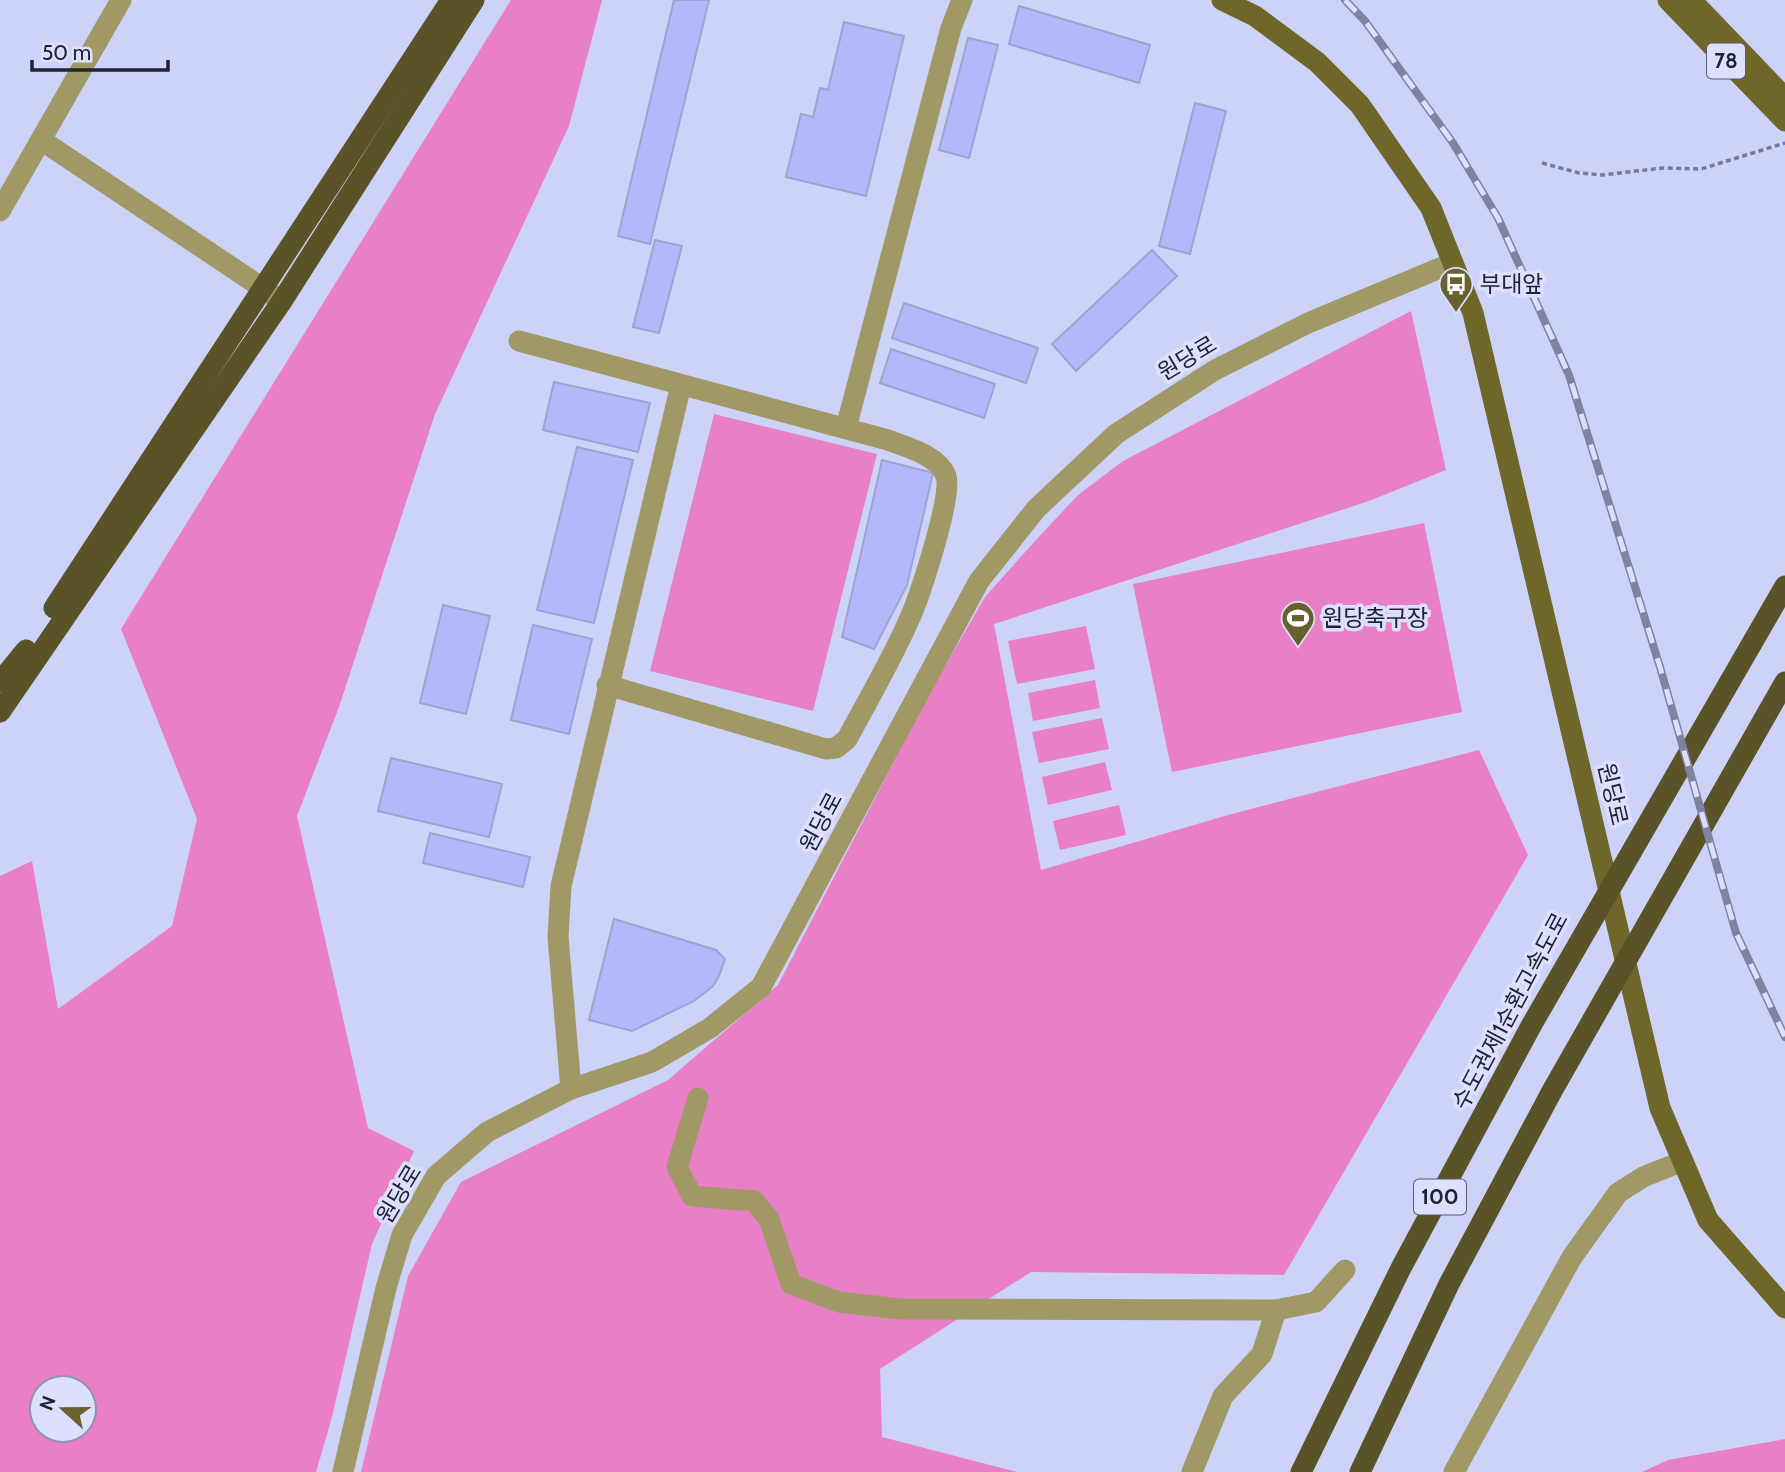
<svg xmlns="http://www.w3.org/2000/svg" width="1785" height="1472" viewBox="0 0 1785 1472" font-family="Cabin,'Noto Sans KR',sans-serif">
	<rect width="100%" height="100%" fill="#cdd2f9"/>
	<g fill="#e97fc7" fill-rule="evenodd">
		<path d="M511,0H602L569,126L435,414L339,707L297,816L368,1128L414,1151L372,1244L332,1417L316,1472H0V876L32,861L58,1009L172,926L197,819L121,629ZM42,1388H84V1430H42Z"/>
		<path d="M1411,311L1446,470L1369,501L994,624L1041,870L1228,815L1479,750L1528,855L1284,1275L1031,1272L880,1369L882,1437L1017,1472H361L408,1276L461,1182L668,1080L778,985L930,692L985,597L1035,541L1078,495L1123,461Z"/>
		<path d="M714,414L877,454L813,711L650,671Z"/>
		<path d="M1424,523L1462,712L1172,772L1133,584Z"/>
		<path d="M1086,626L1095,669L1017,684L1008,641Z"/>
		<path d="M1095,680L1100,708L1033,721L1028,693Z"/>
		<path d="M1102,718L1109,749L1039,763L1032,732Z"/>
		<path d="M1105,762L1112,790L1048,805L1042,777Z"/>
		<path d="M1119,805L1126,835L1060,850L1053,821Z"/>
		<path d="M1785,1439V1472H1642L1668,1460Z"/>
	</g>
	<g fill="#b3b8fb" stroke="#9ea3d2" stroke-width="2">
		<path d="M674,0H709L650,244L618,236Z"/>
		<path d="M1019,6L1150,45L1139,83L1009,44Z"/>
		<path d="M844,22L904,36L866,196L786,177L801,114L813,117L820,88L828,90Z"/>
		<path d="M968,38L998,45L969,158L939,150Z"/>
		<path d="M1195,103L1226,111L1190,254L1159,246Z"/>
		<path d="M655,240L682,246L659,333L633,327Z"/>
		<path d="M1152,250L1177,276L1076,371L1052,344Z"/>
		<path d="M904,303L1038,348L1026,383L892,338Z"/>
		<path d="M891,349L995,384L984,418L880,383Z"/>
		<path d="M554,382L650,403L638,452L543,430Z"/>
		<path d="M577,447L633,460L594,623L537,610Z"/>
		<path d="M882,460L933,473L907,585L874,649L842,637Z"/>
		<path d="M443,605L490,616L466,714L420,703Z"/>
		<path d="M533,625L592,639L569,734L511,720Z"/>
		<path d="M391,758L502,784L489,837L378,811Z"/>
		<path d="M430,833L530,857L523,887L423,863Z"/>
		<path d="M614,919L716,950L725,959L719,976L713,986L694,1001L632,1031L589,1020Z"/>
	</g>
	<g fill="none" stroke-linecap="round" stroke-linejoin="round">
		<path stroke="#767a96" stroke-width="3.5" stroke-dasharray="5 3.5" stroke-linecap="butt" d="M1542,163L1579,173L1602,175L1663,168L1701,169L1785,143"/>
		<g stroke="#a19965" stroke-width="21">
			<path d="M41,140L282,301"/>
			<path d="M0,211L121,0"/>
			<path d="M519,341L888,440C906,447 938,455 946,476C953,496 919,598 909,620C891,661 868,700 847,739L836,748L826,749L607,685"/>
			<path d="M846,428L951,28L962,0"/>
			<path d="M571,1089L558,937L561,886L681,385"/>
			<path d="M698,1098L677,1167L692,1196L754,1201L769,1219L791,1284L839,1302L900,1309L1276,1310L1316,1302L1345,1270"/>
			<path d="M343,1472L386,1288L402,1235L436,1176L487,1132L571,1089L652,1062L710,1028L761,987L979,581L1036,509L1116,434L1215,370L1308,323L1452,263"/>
			<path d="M1192,1472L1223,1396L1262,1354L1276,1310"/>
			<path d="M1454,1472L1572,1257L1618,1193L1643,1177L1683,1161"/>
		</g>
		<g stroke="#6f662a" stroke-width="21">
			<path d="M1222,0L1255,16L1317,62L1360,105L1431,208L1473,313L1660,1108L1708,1220L1785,1308"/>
			<path d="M1668,0L1785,121"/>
			<path d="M1691,0L1785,98"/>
		</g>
		<g stroke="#5a5328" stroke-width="21">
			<path d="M54,608L451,0"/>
			<path d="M0,682L26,650"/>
			<path d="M0,712L282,301L474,0"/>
			<path d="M1301,1472L1401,1268L1531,1026L1785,586"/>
			<path d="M1360,1472L1449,1284L1552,1091L1785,682"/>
		</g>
		<defs>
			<path id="rail" d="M1345,0L1365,21L1453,143L1498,218L1569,375L1660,667L1736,933L1785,1037"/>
		</defs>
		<use href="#rail" stroke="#7f83a0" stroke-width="8"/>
		<use href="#rail" stroke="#dce0fe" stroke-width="5" stroke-dasharray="16" stroke-linecap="butt"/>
	</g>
	<defs>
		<symbol id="bus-pin" viewBox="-11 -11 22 30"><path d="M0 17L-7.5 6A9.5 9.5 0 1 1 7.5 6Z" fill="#68602d" stroke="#dce0fe"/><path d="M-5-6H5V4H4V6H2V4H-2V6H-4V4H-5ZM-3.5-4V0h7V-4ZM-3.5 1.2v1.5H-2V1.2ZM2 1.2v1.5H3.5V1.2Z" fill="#fff"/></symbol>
		<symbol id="stadium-pin" viewBox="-11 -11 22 30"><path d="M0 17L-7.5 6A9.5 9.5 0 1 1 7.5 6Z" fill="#68602d" stroke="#dce0fe"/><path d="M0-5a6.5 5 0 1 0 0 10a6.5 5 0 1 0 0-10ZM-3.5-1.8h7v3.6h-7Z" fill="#fff"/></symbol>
	</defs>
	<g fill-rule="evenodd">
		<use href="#bus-pin" x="1437" y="265" width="38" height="52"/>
		<use href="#stadium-pin" x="1279" y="599" width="38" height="52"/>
	</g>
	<g text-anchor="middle" stroke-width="7" stroke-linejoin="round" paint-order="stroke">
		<g fill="#dce0fe" stroke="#585b71" stroke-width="2">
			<rect x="1707" y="43.5" width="38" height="35" rx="5"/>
			<rect x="1414" y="1179.5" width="52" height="35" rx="5"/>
		</g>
		<g font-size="21" font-weight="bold" fill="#202234">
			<text x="1726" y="68">78</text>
			<text x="1440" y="1204">100</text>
		</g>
		<g font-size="23" fill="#202234" stroke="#dce0fe" text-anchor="start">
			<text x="1480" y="292">부대앞</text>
			<text x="1322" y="626">원당축구장</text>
		</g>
		<g font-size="23" fill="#202234" stroke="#dce0fe">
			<text transform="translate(1187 358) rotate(-31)" y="8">원당로</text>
			<text transform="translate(1613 794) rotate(77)" y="8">원당로</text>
			<text transform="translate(821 822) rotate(-62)" y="8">원당로</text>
			<text transform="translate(1510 1011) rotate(-62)" y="8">수도권제1순환고속도로</text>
			<text transform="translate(399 1194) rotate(-59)" y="8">원당로</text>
		</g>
	</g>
	<g transform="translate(63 1409) rotate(291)"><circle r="33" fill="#dce0fe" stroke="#9194ad" stroke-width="2"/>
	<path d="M0-5L12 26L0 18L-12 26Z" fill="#68602d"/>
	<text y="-10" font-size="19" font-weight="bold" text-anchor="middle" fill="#202234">N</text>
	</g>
	<path d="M32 60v10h136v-10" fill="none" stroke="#202234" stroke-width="3.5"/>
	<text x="42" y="60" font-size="21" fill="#202234" stroke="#dce0fe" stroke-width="5" paint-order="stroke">50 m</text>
</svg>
